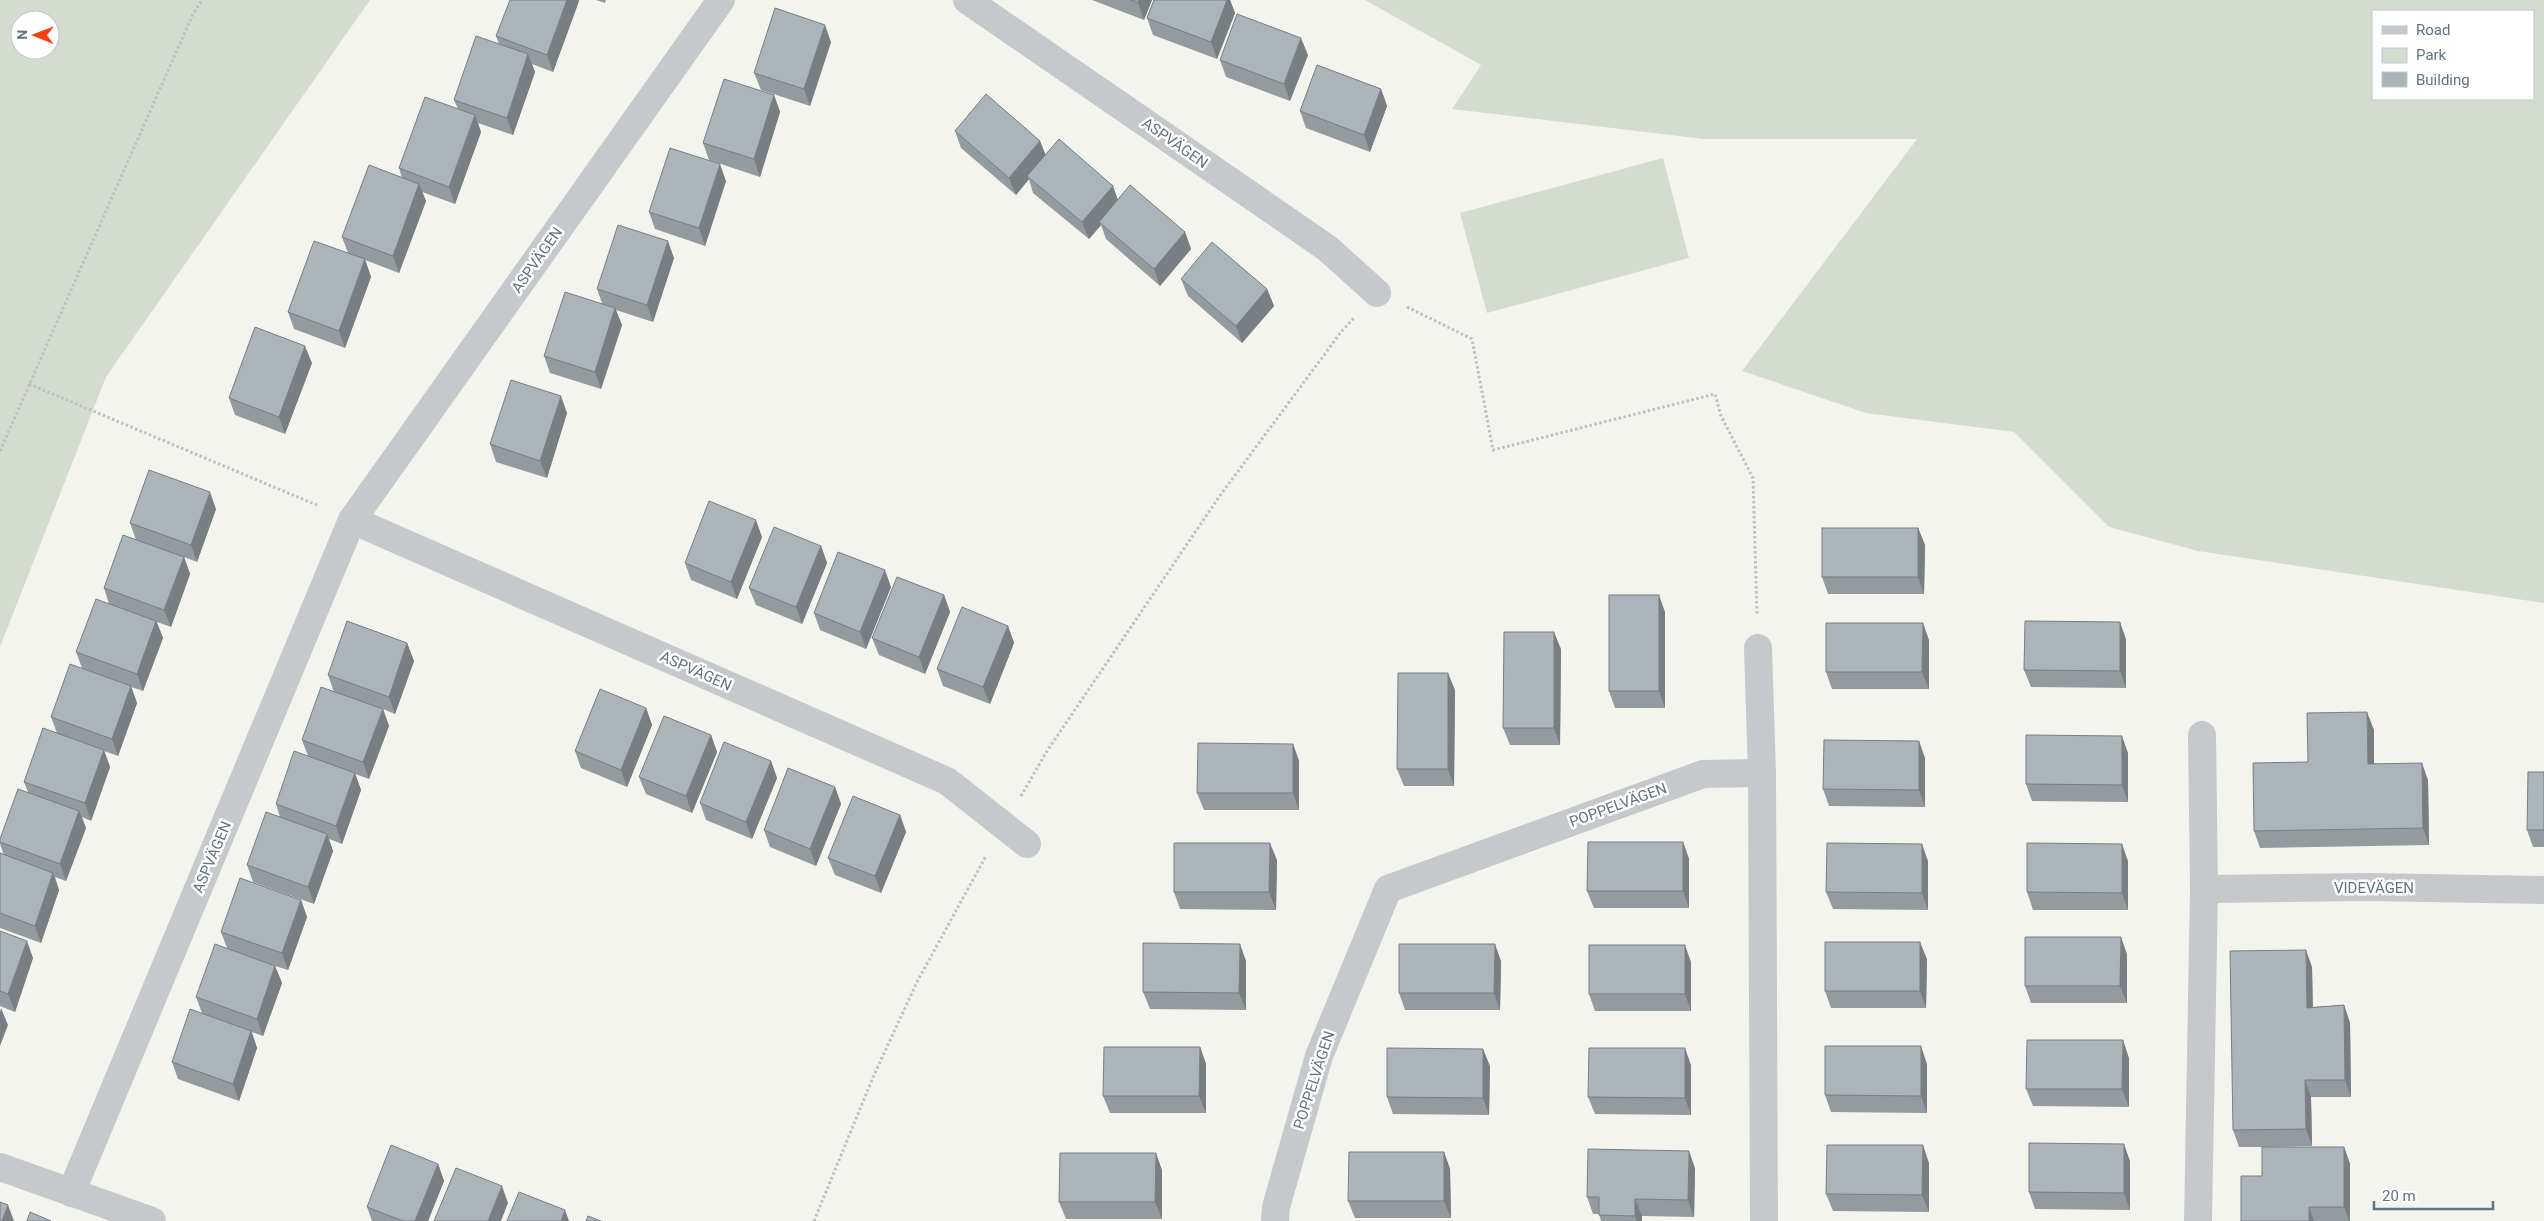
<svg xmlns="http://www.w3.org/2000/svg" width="2544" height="1221" viewBox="0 0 2544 1221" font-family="Roboto,sans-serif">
	<rect width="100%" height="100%" fill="#f4f4ef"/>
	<g fill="#d4dcd0" fill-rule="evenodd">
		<path d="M0,0H370L106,377L0,647ZM20,20H50V50H20Z"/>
		<path d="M1365,0H2544V603L2198,551L2109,527L2014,432L1866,413L1742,371L1917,139H1704L1452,109L1481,65ZM2533,11V99H2373V11Z"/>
		<path d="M1663,158L1689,258L1487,313L1460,213Z"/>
	</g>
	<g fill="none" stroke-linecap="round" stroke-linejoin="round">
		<g stroke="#bec0c2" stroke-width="3" stroke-dasharray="2.5 2.5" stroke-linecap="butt">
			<path d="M1407,307L1472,339L1493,450L1715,394L1721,416L1753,478L1757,615"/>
			<path d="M29,384L319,506"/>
			<path d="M0,451L193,14L202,0"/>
			<path d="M1021,796L1047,751L1219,497L1341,332L1354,318"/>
			<path d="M814,1221L874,1075L918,980L986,856"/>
		</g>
		<g stroke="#c6c9cc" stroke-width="28">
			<path d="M967,0L1327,248L1377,293"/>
			<path d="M352,520L947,781L1027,844"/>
			<path d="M1758,648L1762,773L1764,1221"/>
			<path d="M2202,735L2204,889L2368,887L2544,890"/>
			<path d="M0,1167L152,1221"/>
			<path d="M71,1193L352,520L721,0"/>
			<path d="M1275,1221L1276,1207L1319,1056L1388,889L1703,774L1762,773"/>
			<path d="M2198,1221L2204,889"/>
		</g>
	</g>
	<g fill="#939b9e">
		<path d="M510,0H579V1L553,72L532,64L535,72L513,135L478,123L481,132L455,204L422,192L426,201L399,273L365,260L371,277L345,348L294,329L288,312L348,253L342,237L402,178L399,168L458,109L454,100L499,44L496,36Z"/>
		<path d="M596,0H606L605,3Z"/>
		<path d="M1092,0H1152L1144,20Z"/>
		<path d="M1154,0H1230L1235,13L1217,59L1153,35L1147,18Z"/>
		<path d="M831,42L810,106L761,90L754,73Z"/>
		<path d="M1308,55L1290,101L1226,77L1220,60Z"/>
		<path d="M1381,89L1387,106L1370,152L1306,128L1300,111Z"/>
		<path d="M774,95L780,112L760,177L709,160L703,143Z"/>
		<path d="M955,131L1040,141L1045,155L1118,200L1185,232L1191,249L1160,286L1106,239L1101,225L1089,239L1033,193L1029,179L1016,195L961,148Z"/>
		<path d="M726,181L705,246L655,229L649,212Z"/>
		<path d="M674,258L653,322L616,310L622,325L601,389L550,373L544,356L602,303L597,289Z"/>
		<path d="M1181,279L1267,289L1274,306L1242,343L1188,296Z"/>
		<path d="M312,363L285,434L235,415L229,398Z"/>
		<path d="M567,413L547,478L496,462L490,444Z"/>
		<path d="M216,509L197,562L184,557L190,574L171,627L157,622L163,638L143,691L131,687L137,703L118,756L104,751L110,767L91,821L82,817L86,828L66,881L55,877L59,890L41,943L0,928V853L4,855L0,844V839L28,792L24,782L57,733L51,717L82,668L76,652L109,604L104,588L136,540L130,523Z"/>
		<path d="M1918,528L1925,545L1924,594H1828L1822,577Z"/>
		<path d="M762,537L737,599L691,580L685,563Z"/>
		<path d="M821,546L827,563L802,624L756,605L749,588Z"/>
		<path d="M891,587L866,649L820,630L814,613Z"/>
		<path d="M944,595L950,612L925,674L879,655L872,638Z"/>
		<path d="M1665,612V708H1615L1609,691Z"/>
		<path d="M1008,626L1014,643L990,704L943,686L937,669Z"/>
		<path d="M2126,639V688L2031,687L2024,670Z"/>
		<path d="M1929,640V689H1832L1826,672Z"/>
		<path d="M407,643L414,661L395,714L383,709L389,726L369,779L355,774L361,790L342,844L329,839L333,851L314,904L253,882L247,865L280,817L276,804L308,756L302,740L334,692L328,675Z"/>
		<path d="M1561,649L1560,745H1510L1503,728Z"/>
		<path d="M1455,690L1454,786H1404L1397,769Z"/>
		<path d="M646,708L652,725L627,787L581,768L575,751Z"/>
		<path d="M2374,730V763L2428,780L2429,845L2260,848L2254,831L2308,762Z"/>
		<path d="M711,735L717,752L692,813L646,794L639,777Z"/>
		<path d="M1293,744L1299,761V810H1204L1197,793Z"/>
		<path d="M2128,753V802L2032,801L2026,784Z"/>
		<path d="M1925,758V807L1829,806L1823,789Z"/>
		<path d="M771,761L777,778L752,839L706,820L700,803Z"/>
		<path d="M2544,772V847H2533L2527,830Z"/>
		<path d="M835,787L841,804L816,866L770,847L764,830Z"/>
		<path d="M900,815L906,832L881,893L835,875L828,858Z"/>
		<path d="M1683,842L1689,859V908H1594L1587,891Z"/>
		<path d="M1277,860L1276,910L1180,909L1174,892Z"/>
		<path d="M1928,861V910L1833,909L1826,892Z"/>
		<path d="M2128,861V910H2033L2027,892Z"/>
		<path d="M301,900L307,917L288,970L275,966L282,983L263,1036L252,1032L257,1048L239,1101L178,1079L172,1062L202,1013L196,997L227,948L221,932Z"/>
		<path d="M0,931L33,958L15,1012L0,1006Z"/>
		<path d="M2127,954V1003H2031L2025,986Z"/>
		<path d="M1927,959L1926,1008H1831L1825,991Z"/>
		<path d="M1246,961V1010L1150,1009L1143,992Z"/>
		<path d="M1501,961L1500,1010H1405L1399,993Z"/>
		<path d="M1691,962V1011H1595L1589,994Z"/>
		<path d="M2312,967L2313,1007L2344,1005L2350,1023L2351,1097H2311L2312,1146L2263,1147H2344L2350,1164V1221H2241L2262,1176V1147H2239L2233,1130Z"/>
		<path d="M1200,1047L1206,1064V1113H1110L1103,1096Z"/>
		<path d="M2129,1058V1107L2033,1106L2026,1089Z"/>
		<path d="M1927,1064V1113L1831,1112L1825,1095Z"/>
		<path d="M1691,1065V1115L1595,1114L1588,1097Z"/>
		<path d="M1490,1066L1489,1115L1393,1114L1387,1097Z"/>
		<path d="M1444,1152L1450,1169L1451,1218H1355L1348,1201Z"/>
		<path d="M2130,1161V1210L2035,1209L2029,1192Z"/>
		<path d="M1929,1163V1212L1833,1211L1826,1194Z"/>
		<path d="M438,1164L444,1181L428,1221H372L367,1207Z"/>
		<path d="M1695,1168L1694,1217L1642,1216V1221H1601L1599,1214H1593L1587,1197Z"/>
		<path d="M1162,1170V1219H1066L1059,1202Z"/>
	</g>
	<g fill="#787e81">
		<path d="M567,0H579V1L553,72L547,55Z"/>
		<path d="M1139,0H1152L1144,20L1138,3Z"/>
		<path d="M1227,0H1230L1235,13L1217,59L1211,42Z"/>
		<path d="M825,25L831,42L810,106L804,89Z"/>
		<path d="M1301,38L1308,55L1290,101L1284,84Z"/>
		<path d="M528,54L535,72L513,135L507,118Z"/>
		<path d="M1381,89L1387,106L1370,152L1364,135Z"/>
		<path d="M774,95L780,112L760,177L754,159Z"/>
		<path d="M475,115L481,132L455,204L449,187Z"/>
		<path d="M1040,141L1047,158L1027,176L1029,179L1016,195L1009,178Z"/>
		<path d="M720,164L726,181L705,246L699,228Z"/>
		<path d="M419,184L426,201L399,273L393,256Z"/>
		<path d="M1113,186L1119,203L1099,222L1101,225L1089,239L1082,222Z"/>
		<path d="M1185,232L1191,249L1160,286L1154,269Z"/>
		<path d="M668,241L674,258L653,322L647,305Z"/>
		<path d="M365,259L371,277L345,348L339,331Z"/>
		<path d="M1267,289L1274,306L1242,343L1236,326Z"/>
		<path d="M615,308L622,325L601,389L595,372Z"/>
		<path d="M305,346L312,363L285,434L279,417Z"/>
		<path d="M561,396L567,413L547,478L540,461Z"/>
		<path d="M210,492L216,509L197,562L191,545Z"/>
		<path d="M756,520L762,537L737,599L731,582Z"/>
		<path d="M1918,528L1925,545L1924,594L1918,577Z"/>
		<path d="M821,546L827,563L802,624L796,607Z"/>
		<path d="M184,557L190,574L171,627L164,610Z"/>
		<path d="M885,570L891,587L866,649L860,632Z"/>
		<path d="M944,595L950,612L925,674L919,657Z"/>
		<path d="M1659,595L1665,612V708L1659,691Z"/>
		<path d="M156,621L163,638L143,691L137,674Z"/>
		<path d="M2120,622L2126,639V688L2120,671Z"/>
		<path d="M1923,623L1929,640V689L1922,672Z"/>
		<path d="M1008,626L1014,643L990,704L983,687Z"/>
		<path d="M1554,632L1561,649L1560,745L1554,728Z"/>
		<path d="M407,643L414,661L395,714L389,697Z"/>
		<path d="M1448,673L1455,690L1454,786L1448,769Z"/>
		<path d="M131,686L137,703L118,756L112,739Z"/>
		<path d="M646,708L652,725L627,787L621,770Z"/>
		<path d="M383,709L389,726L369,779L363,762Z"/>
		<path d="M2367,712L2374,730V781L2368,764Z"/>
		<path d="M711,735L717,752L692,813L686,796Z"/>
		<path d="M2122,736L2128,753V802L2122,785Z"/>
		<path d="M1919,741L1925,758V807L1919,790Z"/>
		<path d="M1293,744L1299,761V810L1293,793Z"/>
		<path d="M104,750L110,767L91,821L85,803Z"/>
		<path d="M771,761L777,778L752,839L746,822Z"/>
		<path d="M2422,763L2428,780L2429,845L2423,828Z"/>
		<path d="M355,773L361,790L342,844L336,826Z"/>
		<path d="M835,787L841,804L816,866L810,849Z"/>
		<path d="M79,811L86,828L66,881L60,864Z"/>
		<path d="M900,815L906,832L881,893L875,876Z"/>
		<path d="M327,834L333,851L314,904L308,887Z"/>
		<path d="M1683,842L1689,859V908L1683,891Z"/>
		<path d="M1270,843L1277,860L1276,910L1269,892Z"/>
		<path d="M1922,844L1928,861V910L1922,893Z"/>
		<path d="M2122,844L2128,861V910L2122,893Z"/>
		<path d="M53,873L59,890L41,943L35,926Z"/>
		<path d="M301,900L307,917L288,970L282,953Z"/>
		<path d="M2121,937L2127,954V1003L2120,986Z"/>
		<path d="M27,941L33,958L15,1012L8,994Z"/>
		<path d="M1920,942L1927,959L1926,1008L1920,991Z"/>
		<path d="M1240,944L1246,961V1010L1239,993Z"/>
		<path d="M1495,944L1501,961L1500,1010L1494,993Z"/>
		<path d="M1685,945L1691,962V1011L1685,994Z"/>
		<path d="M2306,950L2312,967L2313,1025L2307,1008Z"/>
		<path d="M275,966L282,983L263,1036L257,1019Z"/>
		<path d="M2344,1005L2350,1023L2351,1097L2345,1080Z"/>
		<path d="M1,1008L8,1025L0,1046V1012Z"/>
		<path d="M251,1031L257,1048L239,1101L233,1084Z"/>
		<path d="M2123,1040L2129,1058V1107L2122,1089Z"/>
		<path d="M1921,1046L1927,1064V1113L1921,1096Z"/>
		<path d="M1200,1047L1206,1064V1113L1199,1096Z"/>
		<path d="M1685,1048L1691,1065V1115L1685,1098Z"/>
		<path d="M1483,1049L1490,1066L1489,1115L1483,1098Z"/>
		<path d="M2305,1080L2311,1097L2312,1146L2306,1129Z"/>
		<path d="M2124,1144L2130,1161V1210L2124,1193Z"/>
		<path d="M1923,1145L1929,1163V1212L1922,1195Z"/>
		<path d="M2344,1147L2350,1164V1221H2349L2344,1207Z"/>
		<path d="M1689,1151L1695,1168L1694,1217L1688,1200Z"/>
		<path d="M1444,1152L1450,1169L1451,1218L1444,1201Z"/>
		<path d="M1156,1153L1162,1170V1219L1155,1202Z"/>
		<path d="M438,1164L444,1181L428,1221H415Z"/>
		<path d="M502,1186L508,1203L501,1221H488Z"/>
		<path d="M1635,1199L1642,1216V1221H1637L1635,1216Z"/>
		<path d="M8,1205L14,1221H2Z"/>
		<path d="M2309,1207L2314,1221H2309Z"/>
		<path d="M565,1210L569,1221H561Z"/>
	</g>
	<g fill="#abb4b8" stroke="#787e81">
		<path d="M510,0H567L547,55L496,36Z"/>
		<path d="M1131,0H1139L1138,3Z"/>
		<path d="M1154,0H1227L1211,42L1147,18Z"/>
		<path d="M775,8L825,25L804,89L754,73Z"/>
		<path d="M1237,14L1301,38L1284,84L1220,60Z"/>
		<path d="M476,36L528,54L507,118L454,100Z"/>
		<path d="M1317,65L1381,89L1364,135L1300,111Z"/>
		<path d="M724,79L774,95L754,159L703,143Z"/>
		<path d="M986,94L1040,141L1009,178L955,131Z"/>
		<path d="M425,97L475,115L449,187L399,168Z"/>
		<path d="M1059,139L1113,186L1082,222L1027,176Z"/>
		<path d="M670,148L720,164L699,228L649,212Z"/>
		<path d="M369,165L419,184L393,256L342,237Z"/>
		<path d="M1130,185L1185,232L1154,269L1099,222Z"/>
		<path d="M618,225L668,241L647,305L597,289Z"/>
		<path d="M314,241L365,259L339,331L288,312Z"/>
		<path d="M1212,242L1267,289L1236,326L1181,279Z"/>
		<path d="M565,292L615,308L595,372L544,356Z"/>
		<path d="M255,327L305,346L279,417L229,398Z"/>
		<path d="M511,380L561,396L540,461L490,444Z"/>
		<path d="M149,470L210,492L191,545L130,523Z"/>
		<path d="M709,501L756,520L731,582L685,563Z"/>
		<path d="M774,527L821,546L796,607L749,588Z"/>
		<rect x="1822" y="528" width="96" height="49"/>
		<path d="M123,535L184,557L164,610L104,588Z"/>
		<path d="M838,552L885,570L860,632L814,613Z"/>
		<path d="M897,577L944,595L919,657L872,638Z"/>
		<rect x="1609" y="595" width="50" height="96"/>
		<path d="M96,599L156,621L137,674L76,652Z"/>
		<path d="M962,607L1008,626L983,687L937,669Z"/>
		<path d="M347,621L407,643L389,697L328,675Z"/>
		<path d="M2025,621L2120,622V671L2024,670Z"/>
		<path d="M1826,623H1923L1922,672H1826Z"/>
		<path d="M1504,632H1554V728H1503Z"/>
		<path d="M70,664L131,686L112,739L51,717Z"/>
		<path d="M1398,673H1448V769H1397Z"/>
		<path d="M321,687L383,709L363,762L302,740Z"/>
		<path d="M600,689L646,708L621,770L575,751Z"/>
		<path d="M2367,712L2368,764L2422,763L2423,828L2254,831L2253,763L2308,762L2307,713Z"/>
		<path d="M664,716L711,735L686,796L639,777Z"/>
		<path d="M43,728L104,750L85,803L24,782Z"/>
		<path d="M2026,735L2122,736V785L2026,784Z"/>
		<path d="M1824,740L1919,741V790L1823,789Z"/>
		<path d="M724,742L771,761L746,822L700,803Z"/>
		<path d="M1198,743L1293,744V793H1197Z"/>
		<path d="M294,751L355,773L336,826L276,804Z"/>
		<path d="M788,768L835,787L810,849L764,830Z"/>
		<path d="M2528,772H2544V830H2527Z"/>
		<path d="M18,789L79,811L60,864L0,842V839Z"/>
		<path d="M853,796L900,815L875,876L828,858Z"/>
		<path d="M266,812L327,834L308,887L247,865Z"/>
		<path d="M1588,842H1683V891H1587Z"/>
		<path d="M1174,843H1270L1269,892H1174Z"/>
		<path d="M1827,843L1922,844V893L1826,892Z"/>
		<path d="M2027,843L2122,844V893L2027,892Z"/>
		<path d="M0,853L53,873L35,926L0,913Z"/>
		<path d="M240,878L301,900L282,953L221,932Z"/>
		<path d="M0,931L27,941L8,994L0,991Z"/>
		<path d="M2025,937H2121L2120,986H2025Z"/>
		<rect x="1825" y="942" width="95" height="49"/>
		<path d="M1143,943L1240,944L1239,993L1143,992Z"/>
		<path d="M215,944L275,966L257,1019L196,997Z"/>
		<path d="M1399,944H1495L1494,993H1399Z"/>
		<rect x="1589" y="945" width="96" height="49"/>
		<path d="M2306,950L2307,1008L2344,1005L2345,1080H2305L2306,1129L2233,1130L2230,951Z"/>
		<path d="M190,1009L251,1031L233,1084L172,1062Z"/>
		<path d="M2027,1040H2123L2122,1089H2026Z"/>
		<path d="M1825,1046H1921V1096L1825,1095Z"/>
		<path d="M1104,1047H1200L1199,1096H1103Z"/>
		<path d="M1387,1048L1483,1049V1098L1387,1097Z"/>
		<path d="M1589,1048H1685V1098L1588,1097Z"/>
		<path d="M2029,1143L2124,1144V1193L2029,1192Z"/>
		<path d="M391,1145L438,1164L415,1221H403L367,1207Z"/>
		<path d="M1827,1145H1923L1922,1195L1826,1194Z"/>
		<path d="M2262,1147H2344V1207H2309V1221H2241V1176H2262Z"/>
		<path d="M1588,1149L1689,1151L1688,1200L1635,1199V1216L1599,1215V1197H1587Z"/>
		<path d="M1349,1152H1444V1201H1348Z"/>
		<path d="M1060,1153H1156L1155,1202H1059Z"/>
		<path d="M456,1168L502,1186L488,1221H434Z"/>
		<path d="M519,1192L565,1210L561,1221H507Z"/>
		<path d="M0,1202L8,1205L2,1221H0Z"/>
		<path d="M30,1212L51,1221H27Z"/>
		<path d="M588,1216L601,1221H586Z"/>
	</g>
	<g text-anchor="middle" stroke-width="5" stroke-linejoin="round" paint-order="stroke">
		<g font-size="15" fill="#607483" stroke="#fff">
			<text transform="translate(1175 143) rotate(35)" y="5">ASPVÄGEN</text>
			<text transform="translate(537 260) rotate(-55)" y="5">ASPVÄGEN</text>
			<text transform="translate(696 671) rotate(24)" y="5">ASPVÄGEN</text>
			<text transform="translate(1618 805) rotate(-20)" y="5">POPPELVÄGEN</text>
			<text transform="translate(212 857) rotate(-67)" y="5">ASPVÄGEN</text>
			<text x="2374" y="893">VIDEVÄGEN</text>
			<text transform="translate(1314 1080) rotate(-72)" y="5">POPPELVÄGEN</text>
		</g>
	</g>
	<rect x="2372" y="10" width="162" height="90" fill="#ffffff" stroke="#bfc7cd"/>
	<rect x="2382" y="26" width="25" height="8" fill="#c6c9cc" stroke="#bfc7cd"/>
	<text x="2416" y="35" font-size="15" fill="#607483">Road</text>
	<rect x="2382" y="48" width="25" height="15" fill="#d4dcd0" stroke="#bfc7cd"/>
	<text x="2416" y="60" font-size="15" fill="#607483">Park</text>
	<rect x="2382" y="72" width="25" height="15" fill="#abb4b8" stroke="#bfc7cd"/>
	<text x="2416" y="85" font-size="15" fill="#607483">Building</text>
	<g transform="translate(35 35) rotate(271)"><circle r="24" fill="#ffffff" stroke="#bfc7cd"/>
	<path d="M0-4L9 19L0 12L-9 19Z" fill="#f34210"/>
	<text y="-8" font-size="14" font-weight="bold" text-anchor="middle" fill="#607483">N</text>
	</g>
	<path d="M2374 1201v8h119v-8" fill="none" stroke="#607483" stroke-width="2.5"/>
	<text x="2382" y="1201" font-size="15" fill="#607483" stroke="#ffffff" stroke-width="4" paint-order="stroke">20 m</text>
</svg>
